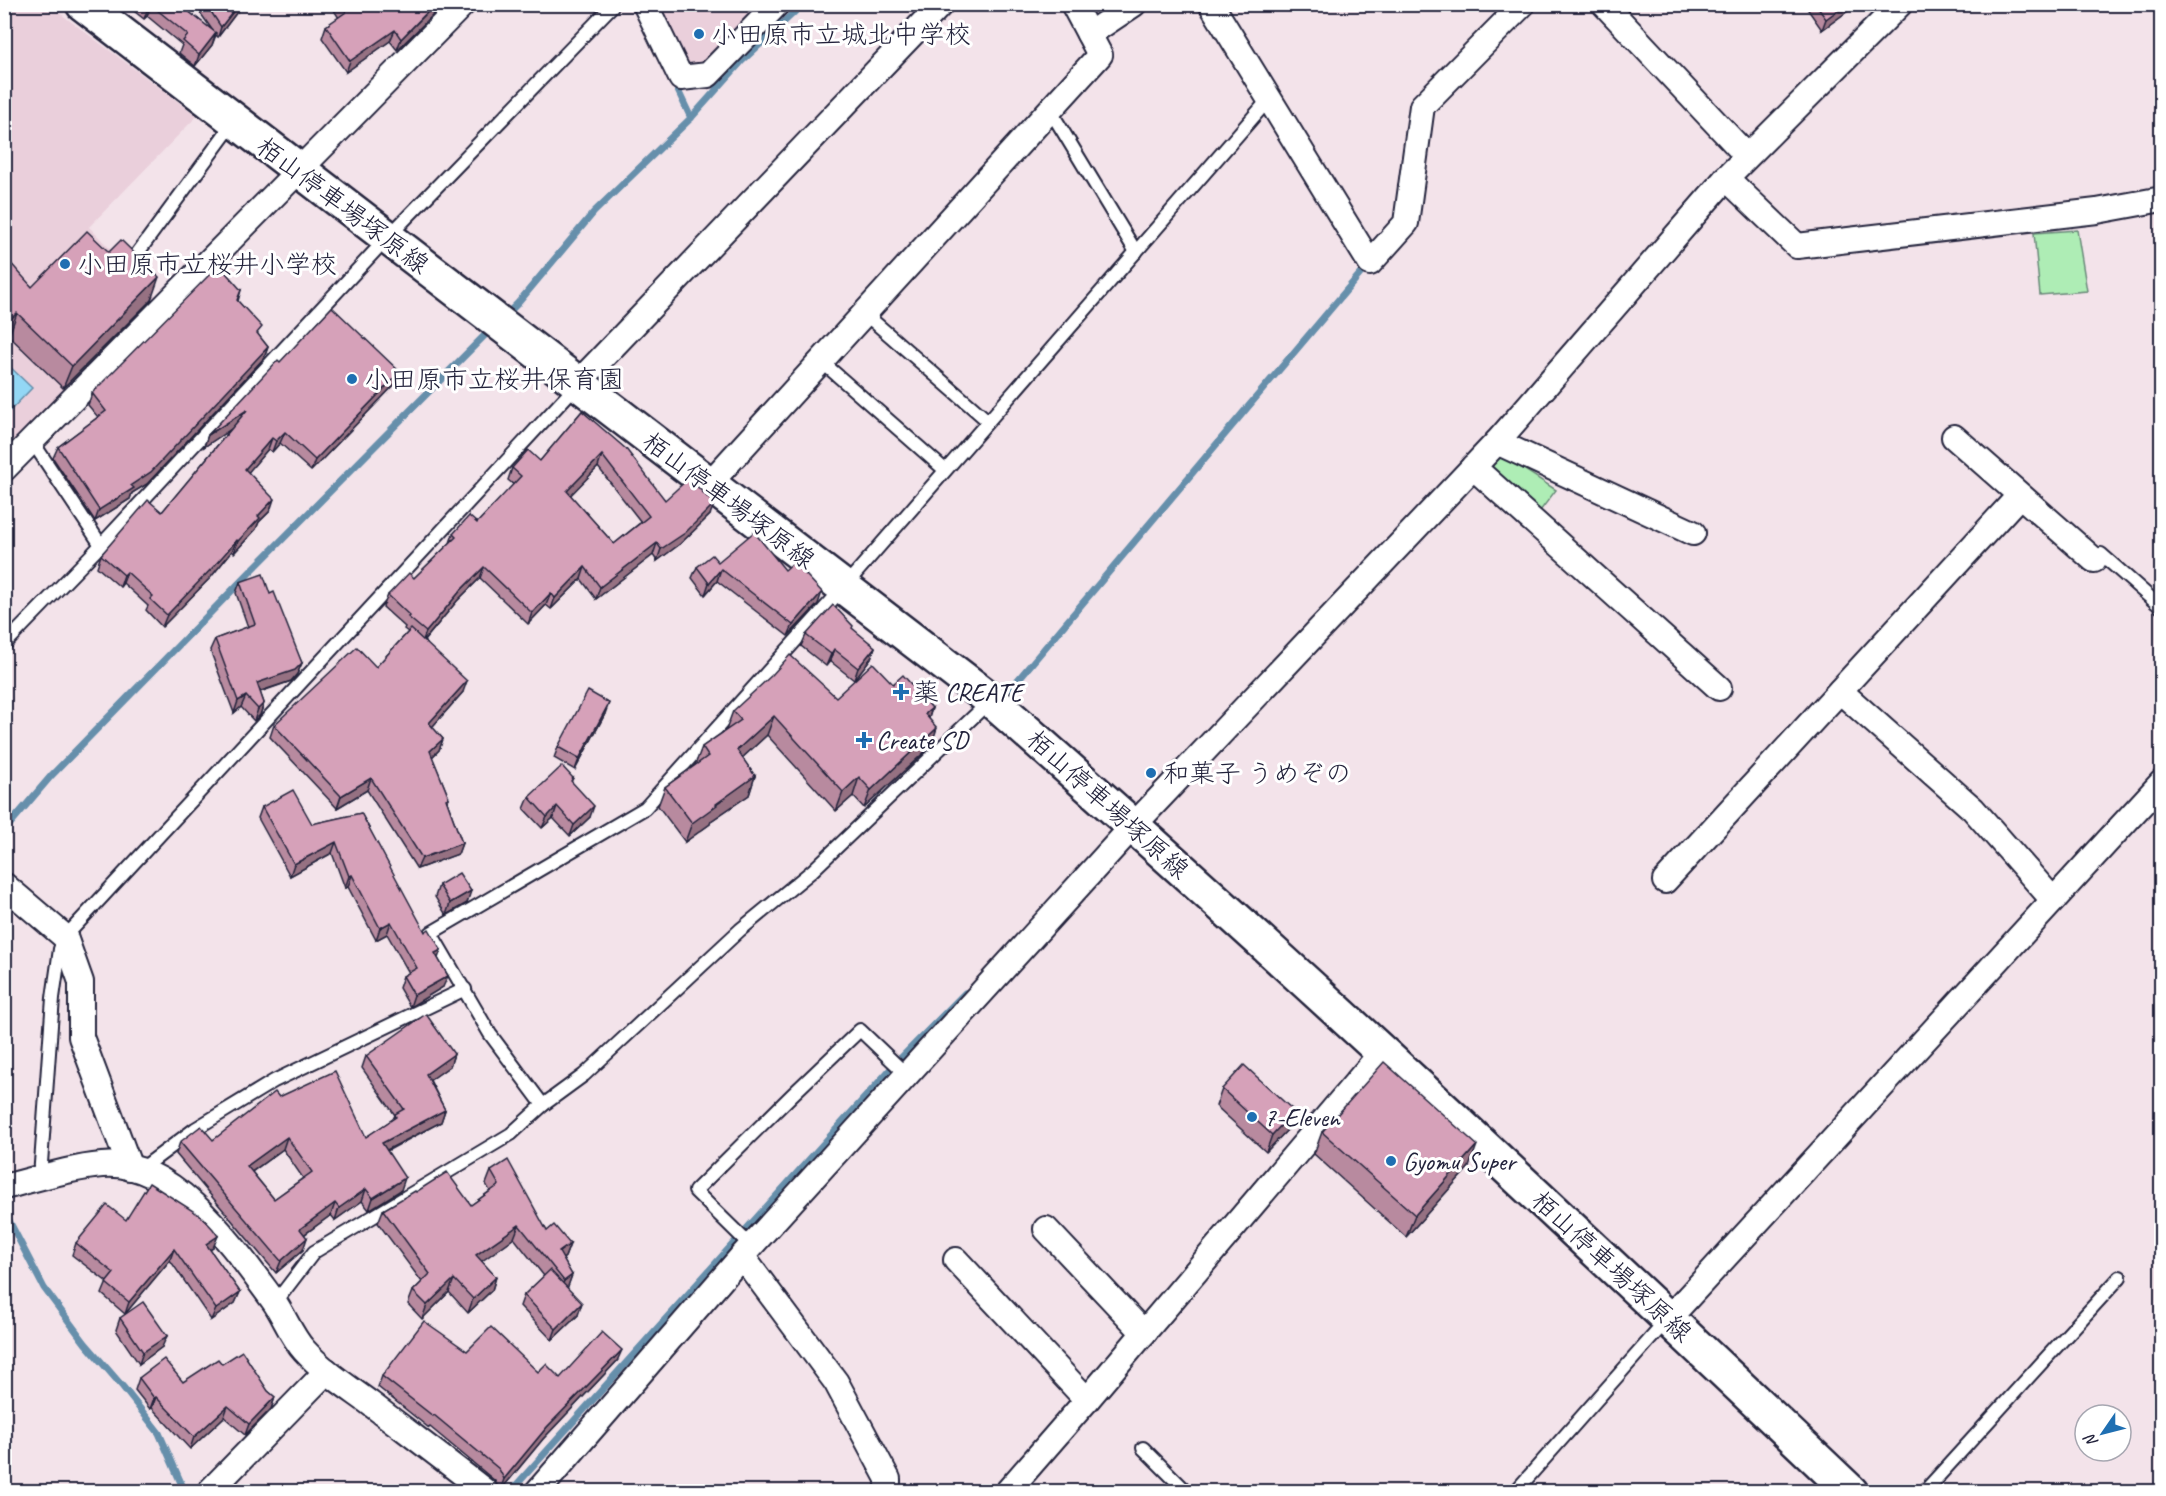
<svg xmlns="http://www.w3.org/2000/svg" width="2166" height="1496" viewBox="0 0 2166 1496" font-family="Caveat,'Klee One',sans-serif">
	<rect width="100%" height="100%" fill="#f3e3ea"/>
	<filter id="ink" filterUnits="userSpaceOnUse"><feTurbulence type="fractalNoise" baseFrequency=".0167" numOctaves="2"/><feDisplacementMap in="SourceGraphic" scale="12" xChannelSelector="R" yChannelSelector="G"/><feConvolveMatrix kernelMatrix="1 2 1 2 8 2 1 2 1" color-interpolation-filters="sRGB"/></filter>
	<g filter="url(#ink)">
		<g fill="#eacfdb">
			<path d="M5,5H49L197,116L89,227L161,301L5,461Z"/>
			<path d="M651,5H761L700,66L681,63Z"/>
		</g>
		<g fill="#aeedb5" stroke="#688878" stroke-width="1.5">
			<path d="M2077,230L2087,291L2040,295L2034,233Z"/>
			<path d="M1500,454L1556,490L1537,515L1487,469Z"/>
		</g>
		<path fill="#93d7f5" stroke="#668fab" stroke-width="1.5" d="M5,362L32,388L5,416L4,363Z"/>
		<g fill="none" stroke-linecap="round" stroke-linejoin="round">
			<g stroke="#668fab" stroke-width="7">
				<path d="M674,82L691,118"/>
				<path d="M504,317L518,303L594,212L691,118L742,61L803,4"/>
				<path d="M1011,688L1366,267L1365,266"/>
				<path d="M4,831L51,776L253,569L491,329"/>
				<path d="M4,1211L44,1288L85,1343L123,1387L159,1433L185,1492"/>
				<path d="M510,1492L895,1064L965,993"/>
			</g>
			<defs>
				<g id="lane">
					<path d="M1050,110L1136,252"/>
					<path d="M131,262L234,122"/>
					<path d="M864,313L988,421"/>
					<path d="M821,361L945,470"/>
					<path d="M32,441L101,545"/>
					<path d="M2094,560L2101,554L2162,608"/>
					<path d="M4,645L101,545L387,238L614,4"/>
					<path d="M991,700L812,871L740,930L584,1075L543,1105L490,1034L431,933L645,808L843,588L1269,99"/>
					<path d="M140,1170L195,1129L274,1081L465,989"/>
					<path d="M40,1177L53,998L60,949L65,937L577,385"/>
					<path d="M751,1246L695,1191L792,1095L860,1030L906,1074"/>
					<path d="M275,1303L314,1252L511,1134L543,1105"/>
					<path d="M1143,1448L1187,1492"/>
					<path d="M1515,1492L1668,1319"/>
					<path d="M1924,1492L2120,1277"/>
				</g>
				<g id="street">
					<path d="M645,4L681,78L708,75L777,4"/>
					<path d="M1211,4L1370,263L1406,223L1422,106L1523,4"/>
					<path d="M1604,4L1747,156"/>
					<path d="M1089,34L1134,4"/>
					<path d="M1726,178L1797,246L2097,211L2162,199"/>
					<path d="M577,384L941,4"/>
					<path d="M1954,437L2094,560"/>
					<path d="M1497,442L1693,533"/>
					<path d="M1473,467L1719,688"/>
					<path d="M4,469L463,4"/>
					<path d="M709,484L1100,55L1073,4"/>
					<path d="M1840,691L1973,809L2053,900"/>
					<path d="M1665,881L2019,496"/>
					<path d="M4,885L65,937L81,982V1037L130,1168"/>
					<path d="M4,1187C36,1179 69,1168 102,1165C174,1158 235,1249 273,1300C284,1315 291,1336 304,1350C323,1371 348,1387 371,1404C409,1433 448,1462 486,1492"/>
					<path d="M1046,1229L1144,1333"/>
					<path d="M742,1256L836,1382L888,1479V1492"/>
					<path d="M956,1260L1087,1400"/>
					<path d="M1669,1318L2162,782"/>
					<path d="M209,1492L327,1371"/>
					<path d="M537,1492L742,1256L1134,825L1497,442L1726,178L1900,4"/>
					<path d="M1007,1492L1087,1400L1382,1052"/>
				</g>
				<path id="secondary" d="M83,4L991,700C1284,957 1568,1223 1851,1492"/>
			</defs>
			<use href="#lane" stroke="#22223b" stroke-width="16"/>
			<use href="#street" stroke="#22223b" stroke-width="28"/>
			<use href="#secondary" stroke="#22223b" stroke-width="38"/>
			<use href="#lane" stroke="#fff" stroke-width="12"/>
			<use href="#street" stroke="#fff" stroke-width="24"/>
			<use href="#secondary" stroke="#fff" stroke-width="33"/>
		</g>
		<g fill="#b88a9f" stroke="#22223b" stroke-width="1.5" fill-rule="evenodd">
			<path d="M125,4H179L213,31L194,4H243L218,37L216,35L212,45L195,66L179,53L182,45L147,16L144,19Z"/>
			<path d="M330,4H436L432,16L397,50L390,41L346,72L322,38L326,26L339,18Z"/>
			<path d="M1804,4H1855L1852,8L1822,30Z"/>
			<path d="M4,263L32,287L151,300L63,388L9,336Z"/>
			<path d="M241,290L238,301L259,336L268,347L264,358L147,484L132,493L130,499L95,521L53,458L58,447L98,417L88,405L92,393Z"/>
			<path d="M280,362L396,383L311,471L280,443L272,452L268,449L248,472L270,511L259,522L256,529L234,553L232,551L211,577L162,627L146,610L148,606L123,583L120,587L97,567L101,555L162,512L231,429L204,447L208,435Z"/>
			<path d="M582,411L665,500L710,515L680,544L657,561L653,555L596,599L581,579L551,609L546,605L528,624L480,578L457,601L424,641L463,692L432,727L443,739L439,750L432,757L449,798L447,802L462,843L458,854L417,869L367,790L337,808L270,737L274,725L376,667L408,632L404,629L405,627L383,607L388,595L414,578L450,543L453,534L477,523L514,485L508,480L512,468L540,461ZM598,467L641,522L614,544L570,495Z"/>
			<path d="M718,562L785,570L818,604L788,636L717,581L705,595L692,578L697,567Z"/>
			<path d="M240,582L270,594L302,663L297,674L291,681L260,692L264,703L260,715L254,721L241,707L234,713L210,650L215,639L248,627L236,593Z"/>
			<path d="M852,629L875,647L871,658L854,680L830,661L826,666L801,646L806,635Z"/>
			<path d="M893,684L932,708L929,718L931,746L864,808L853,796L836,811L767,735L742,758L755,776L749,795L711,821L710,824L685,842L658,806L665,787L695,765L702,747L726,730L733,711L836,697Z"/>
			<path d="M605,714L575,770L554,758L558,747Z"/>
			<path d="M573,778L571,782L590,817L570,836L553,818L542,828L524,809L529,797Z"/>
			<path d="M262,807L312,824L361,813L438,959L443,987L410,1007L399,988L403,976L409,973L387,934L376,940L348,887L345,888L332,853L290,876L258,818Z"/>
			<path d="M439,885L467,903L446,915L435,897Z"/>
			<path d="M454,1054L450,1066L430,1080L445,1110L441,1122L387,1151L401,1190L369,1210L362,1201L335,1220L331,1215L304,1235L303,1250L276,1273L176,1154L180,1142L213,1140L279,1097L366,1137L393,1119L395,1115L362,1068L366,1056ZM283,1149L303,1178L274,1199L252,1172Z"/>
			<path d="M1222,1089L1288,1129L1266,1152L1216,1106Z"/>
			<path d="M1322,1132L1469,1167L1406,1237L1314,1154Z"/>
			<path d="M491,1171L547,1231L570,1244L565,1257L563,1259L572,1275L567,1288L578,1315L552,1340L520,1306L524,1295L544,1276L514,1238L481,1261L496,1277L492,1290L468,1313L449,1292L422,1319L408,1304L413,1291L422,1282L378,1223L383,1210L416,1192L471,1205L490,1191L486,1184Z"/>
			<path d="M126,1220L213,1248L210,1250L240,1292L235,1303L211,1320L170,1260L125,1314L102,1294L107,1282L72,1255L76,1243Z"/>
			<path d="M120,1318L162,1347L139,1364L116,1330Z"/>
			<path d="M467,1351L560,1378L617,1361L543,1439L500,1491L495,1481L430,1427L429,1428L378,1387L382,1376Z"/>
			<path d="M222,1364L268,1391L275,1397L271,1409L245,1435L224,1417L190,1449L152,1408L150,1409L135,1390L139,1378L183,1382Z"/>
		</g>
		<g fill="#967182" stroke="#22223b" stroke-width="1.5">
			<path d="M239,4H243L218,37L221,27Z"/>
			<path d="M436,4L432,16L397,50L401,39Z"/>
			<path d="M1846,4H1855L1852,8L1822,30L1826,19Z"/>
			<path d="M151,5L147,16L144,19L148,8Z"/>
			<path d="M395,30L390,41L346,72L350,61Z"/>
			<path d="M216,33L212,45L195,66L199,55Z"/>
			<path d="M159,277L151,300L63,388L72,366Z"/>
			<path d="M17,313L9,336L4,340V325Z"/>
			<path d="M268,347L264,358L147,484L132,493L130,499L95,521L99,510L131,485Z"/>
			<path d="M400,372L396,383L311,471L315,460Z"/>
			<path d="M247,410L243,421L204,447L208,435Z"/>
			<path d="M285,432L280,443L272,452L276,441Z"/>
			<path d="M272,438L268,449L241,481L245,469Z"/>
			<path d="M602,455L598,467L563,503L567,491Z"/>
			<path d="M274,499L270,511L259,522L256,529L234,553L238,541L258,516Z"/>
			<path d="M714,504L710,515L680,544L657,561L661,549Z"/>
			<path d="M237,540L232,551L211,577L162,627L167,615Z"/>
			<path d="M657,543L653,555L596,599L600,587Z"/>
			<path d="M484,567L480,578L457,601L422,643L426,632L461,590Z"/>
			<path d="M585,567L581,579L551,609L555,598Z"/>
			<path d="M721,569L717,581L705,595L709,583Z"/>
			<path d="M127,572L123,583L120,587L124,575Z"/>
			<path d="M822,592L818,604L788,636L793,625Z"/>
			<path d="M551,593L546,605L528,624L532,613Z"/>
			<path d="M875,647L871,658L854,680L858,668Z"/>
			<path d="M834,649L830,661L826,666L831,654Z"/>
			<path d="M302,663L297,674L291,681L252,694L257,683Z"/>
			<path d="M467,681L463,692L425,735L429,723Z"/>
			<path d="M246,696L241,707L234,713L238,701Z"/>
			<path d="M264,703L260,715L254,721L258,709Z"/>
			<path d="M609,703L605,714L575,770L579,759Z"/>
			<path d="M932,708L926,727L925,714Z"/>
			<path d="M774,716L767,735L730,769L737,750Z"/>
			<path d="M937,728L931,746L864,808L871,790Z"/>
			<path d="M443,739L439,750L426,763L430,751Z"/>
			<path d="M755,776L749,795L711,821L710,824L685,842L692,823L716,804Z"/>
			<path d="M859,777L853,796L836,811L843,792Z"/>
			<path d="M371,778L367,790L337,808L341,796Z"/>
			<path d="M557,806L553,818L542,828L547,817Z"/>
			<path d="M594,806L590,817L570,836L574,825Z"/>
			<path d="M336,842L332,853L290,876L294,864Z"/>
			<path d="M462,843L458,854L417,869L422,858Z"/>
			<path d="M352,875L348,887L345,888L349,876Z"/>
			<path d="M471,891L467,903L446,915L450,903Z"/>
			<path d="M391,922L387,934L376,940L380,928Z"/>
			<path d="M441,950L437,961L435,953Z"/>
			<path d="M448,976L443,987L410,1007L414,995Z"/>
			<path d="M454,1054L450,1066L422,1086L426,1074Z"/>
			<path d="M445,1110L441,1122L377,1155L382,1143Z"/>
			<path d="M1294,1111L1288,1129L1266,1152L1272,1135Z"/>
			<path d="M287,1137L283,1149L243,1178L247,1166Z"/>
			<path d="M1477,1145L1469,1167L1406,1237L1415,1215Z"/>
			<path d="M405,1178L401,1190L369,1210L373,1198Z"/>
			<path d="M366,1189L362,1201L335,1220L339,1208Z"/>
			<path d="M335,1203L331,1215L295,1241L300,1229Z"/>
			<path d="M519,1225L514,1238L471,1269L476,1255Z"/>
			<path d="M218,1236L213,1248L201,1255L206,1244Z"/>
			<path d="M307,1238L303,1250L276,1273L281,1261Z"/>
			<path d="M570,1244L565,1257L554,1266L559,1252Z"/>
			<path d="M174,1249L170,1260L125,1314L129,1302Z"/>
			<path d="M572,1275L567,1289L559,1294L564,1281Z"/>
			<path d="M496,1277L492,1290L468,1313L473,1299Z"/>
			<path d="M454,1279L449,1292L422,1319L427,1305Z"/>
			<path d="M240,1292L235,1303L211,1320L216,1309Z"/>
			<path d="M582,1303L578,1315L552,1340L556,1329Z"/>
			<path d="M167,1336L162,1347L139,1364L143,1352Z"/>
			<path d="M622,1350L617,1361L543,1439L500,1491L504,1479L547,1427Z"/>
			<path d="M156,1397L152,1408L150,1409L154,1398Z"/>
			<path d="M275,1397L271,1409L245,1435L249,1424Z"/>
			<path d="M228,1406L224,1417L190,1449L194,1437Z"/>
		</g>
		<g fill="#d6a1b9" stroke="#22223b" stroke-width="1.5" fill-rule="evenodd">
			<path d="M144,4H179L216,33L199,55L183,41L188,35L151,5L148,8Z"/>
			<path d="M206,4H239L221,27Z"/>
			<path d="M342,4H435L401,39L395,30L350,61L326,26L346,12Z"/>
			<path d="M1815,4H1846L1826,19Z"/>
			<path d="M87,231L109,252L121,240L159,277L72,366L17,313L4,325V263L8,260L32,287Z"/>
			<path d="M219,265L241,290L237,300L262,327L257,333L268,347L151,472L131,485L134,488L99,510L58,447L106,411L92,393Z"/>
			<path d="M332,307L400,372L315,460L285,432L276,441L272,438L245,469L274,499L258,516L260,518L238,541L237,540L215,565L167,615L150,599L153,596L127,572L124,575L101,555L148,500L162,512L247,410L208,435L278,360L280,362Z"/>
			<path d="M582,411L626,449L665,500L689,478L714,504L685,533L661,549L657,543L600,587L585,567L555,598L551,593L532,613L484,567L461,590L426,632L408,617L410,616L388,595L409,573L414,578L456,537L453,534L469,516L477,523L521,476L512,468L528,450L540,461ZM602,455L649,516L614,544L567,491Z"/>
			<path d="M754,532L785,570L794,562L822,592L793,625L721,569L709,583L697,567L712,555L718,562Z"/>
			<path d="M263,574L270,594L274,592L302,663L295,670L257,683L264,703L258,709L246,696L238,701L215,639L255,624L240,582Z"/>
			<path d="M833,605L853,626L852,628L875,647L858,668L834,649L831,654L806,635Z"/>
			<path d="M411,629L467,681L429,723L443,739L430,751L449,798L446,799L462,843L422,858L371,778L341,796L274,725L357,647L376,667Z"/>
			<path d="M790,655L836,697L873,663L893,684L903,675L932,708L925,714L937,728L871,790L859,777L843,792L774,716L737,750L755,776L716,804L717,805L692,823L665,787L708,756L702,747L741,720L733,711L772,675Z"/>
			<path d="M588,691L609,703L579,759L558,747Z"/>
			<path d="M562,766L573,778L571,781L594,806L574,825L557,806L547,817L529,797Z"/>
			<path d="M293,790L312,824L361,813L425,932L429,929L441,950L435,953L448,976L414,995L403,976L417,968L391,922L380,928L352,875L349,876L336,842L294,864L262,807Z"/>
			<path d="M459,873L471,891L450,903L439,885Z"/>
			<path d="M426,1014L454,1054L426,1074L445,1110L382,1143L405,1178L373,1198L366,1189L339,1208L335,1203L300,1229L307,1238L281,1261L180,1142L201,1126L213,1140L275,1092L279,1097L335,1071L366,1137L396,1117L395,1114L404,1109L366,1056ZM287,1137L312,1172L274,1199L247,1166Z"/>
			<path d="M1384,1062L1477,1145L1415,1215L1322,1132Z"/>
			<path d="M1244,1065L1294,1111L1272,1135L1222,1089Z"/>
			<path d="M508,1160L547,1231L554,1225L570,1244L559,1252L572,1275L564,1281L519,1225L476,1255L496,1277L473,1299L454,1279L427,1305L413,1291L430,1274L383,1210L415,1191L416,1192L447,1172L471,1205L499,1185L491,1171Z"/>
			<path d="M149,1183L201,1216L213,1229L218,1236L206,1244L240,1292L216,1309L174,1249L129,1302L106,1283L114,1273L76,1243L107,1205L126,1220Z"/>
			<path d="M550,1270L582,1303L556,1329L524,1295Z"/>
			<path d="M143,1302L167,1336L143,1352L120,1318Z"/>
			<path d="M424,1321L467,1351L491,1327L538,1372L546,1364L560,1378L602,1332L622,1350L547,1427L504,1479L499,1469L434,1415L433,1416L382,1376Z"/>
			<path d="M242,1351L268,1391L275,1397L249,1424L228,1406L194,1437L156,1397L154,1398L139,1378L164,1359L183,1382L218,1359L222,1364Z"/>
		</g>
	</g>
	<g fill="#1f6fb2" stroke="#fff" stroke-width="2">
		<circle cx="699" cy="34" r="6"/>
		<circle cx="65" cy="264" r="6"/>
		<circle cx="352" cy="379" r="6"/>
		<path d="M898 683h6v6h6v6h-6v6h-6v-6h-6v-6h6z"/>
		<path d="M861 731h6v6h6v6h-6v6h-6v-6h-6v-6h6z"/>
		<circle cx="1151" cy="773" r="6"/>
		<circle cx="1252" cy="1117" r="6"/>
		<circle cx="1391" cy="1161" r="6"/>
	</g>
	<g text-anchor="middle" stroke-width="6" stroke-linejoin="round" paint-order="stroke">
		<g font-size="26" fill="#22223b" stroke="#fff" text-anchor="start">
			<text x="711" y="43">小田原市立城北中学校</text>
			<text x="77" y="273">小田原市立桜井小学校</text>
			<text x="364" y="388">小田原市立桜井保育園</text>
			<text x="913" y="701">薬 CREATE</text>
			<text x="876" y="749">Create SD</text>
			<text x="1163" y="782">和菓子 うめぞの</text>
			<text x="1264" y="1126">7-Eleven</text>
			<text x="1403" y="1170">Gyomu Super</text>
		</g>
		<g font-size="26" fill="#22223b" stroke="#fff">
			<text transform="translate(343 205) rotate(37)" y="9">栢山停車場塚原線</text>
			<text transform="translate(729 500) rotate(37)" y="9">栢山停車場塚原線</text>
			<text transform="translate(1108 804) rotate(42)" y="9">栢山停車場塚原線</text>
			<text transform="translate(1612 1266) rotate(43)" y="9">栢山停車場塚原線</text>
		</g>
	</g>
	<rect width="2166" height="1496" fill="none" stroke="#fff" stroke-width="24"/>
	<rect x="12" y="12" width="2142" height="1472" fill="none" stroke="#22223b" stroke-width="2" filter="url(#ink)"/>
	<g transform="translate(2103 1433) rotate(235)"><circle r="28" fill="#ffffff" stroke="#a7a7b1" stroke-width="1.5"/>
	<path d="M0-4.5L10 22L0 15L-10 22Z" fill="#1f6fb2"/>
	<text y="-9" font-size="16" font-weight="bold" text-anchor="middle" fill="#22223b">N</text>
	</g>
</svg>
